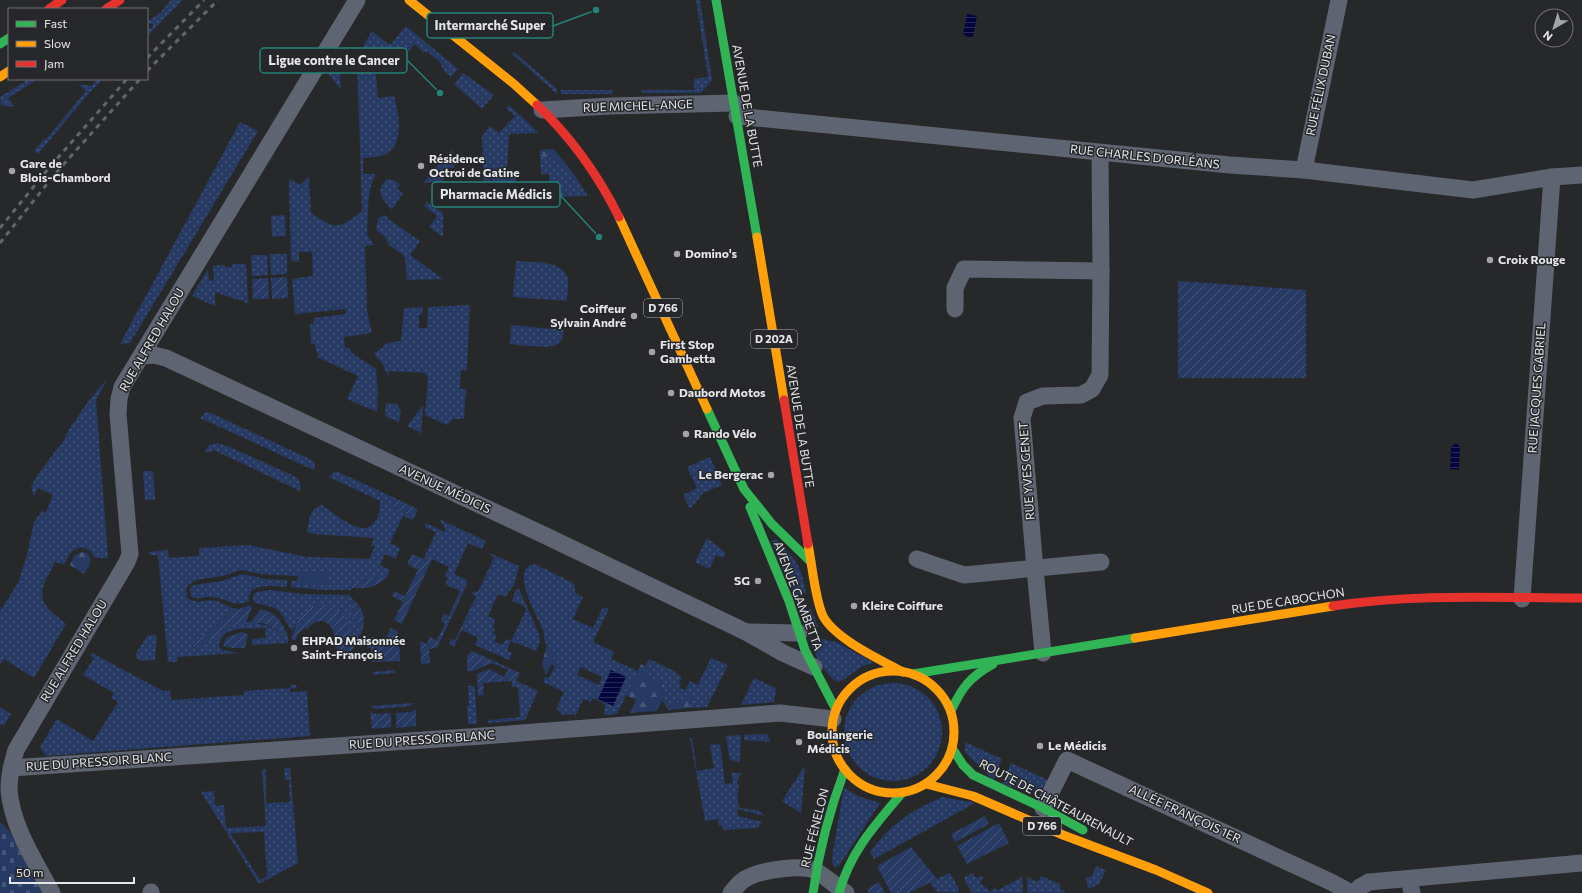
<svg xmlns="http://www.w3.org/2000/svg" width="1582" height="893" viewBox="0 0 1582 893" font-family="Commissioner,sans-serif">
	<defs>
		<pattern id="grass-dots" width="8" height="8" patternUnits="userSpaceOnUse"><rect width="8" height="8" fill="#273a64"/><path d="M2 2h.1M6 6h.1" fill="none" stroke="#46567a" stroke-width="1.8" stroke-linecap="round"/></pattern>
		<pattern id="forest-firs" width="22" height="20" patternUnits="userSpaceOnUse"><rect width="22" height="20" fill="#273a64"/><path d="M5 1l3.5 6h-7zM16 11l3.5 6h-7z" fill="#46567a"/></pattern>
		<pattern id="cemetery-stones" width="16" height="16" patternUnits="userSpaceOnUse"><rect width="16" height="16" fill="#273a64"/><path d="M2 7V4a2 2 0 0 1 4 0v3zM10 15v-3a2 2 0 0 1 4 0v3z" fill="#46567a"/></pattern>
		<pattern id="garden-furrows" width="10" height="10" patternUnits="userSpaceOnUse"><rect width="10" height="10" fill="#273a64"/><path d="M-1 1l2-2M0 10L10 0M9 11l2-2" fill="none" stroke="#46567a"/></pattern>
		<pattern id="water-rules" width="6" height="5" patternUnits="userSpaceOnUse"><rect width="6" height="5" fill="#04053d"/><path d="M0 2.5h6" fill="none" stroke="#282959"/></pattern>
	</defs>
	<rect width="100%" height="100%" fill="#27282a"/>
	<g fill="url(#grass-dots)" fill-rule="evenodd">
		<path d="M171,0H183L147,36V32L154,25L147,22L160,13Z"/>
		<path d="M696,0H700L712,80L701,93H642V90H694V79L708,77Z"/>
		<path d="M406,26L458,69L451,77L444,71L440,62L429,53L423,52L415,44L398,63L375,67L378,98L394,96C399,113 405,146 384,155C377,158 370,157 363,158V174H375V177C367,185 368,221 367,234L370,240L374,244V245L365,246L367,311L372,333L344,337L345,348H349C352,356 369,363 376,369L378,390L377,412L347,399L358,376L317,357L319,353L316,352L315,344H311L310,324L314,323V318L346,314V309L295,314L292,279L313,276L312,252H299V262L291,261L289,179L300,185L309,176L311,213C337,230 337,230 362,211L357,58L363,61L369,52L362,48L372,31L388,44H391Z"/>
		<path d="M514,52L557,89V94L512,54Z"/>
		<path d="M339,58L341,90L328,73Z"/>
		<path d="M463,73L494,95L482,109L454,84Z"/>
		<path d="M29,79H38L8,98L15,107L1,105L0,97Z"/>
		<path d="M98,79H103L90,92L38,154L34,151L44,139L47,138L86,91L78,84L91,86Z"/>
		<path d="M561,90H613L612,94H561Z"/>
		<path d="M509,105L539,133L509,134L507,170H501V174H516V192C507,190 499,192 491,189L492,169H483L482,135L490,126L499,133L515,116L506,108Z"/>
		<path d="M240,122L258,131L130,343L120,344Z"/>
		<path d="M452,150L454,168H444V181L423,183Z"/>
		<path d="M540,156L553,158L567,173H573L588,196L549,197V174H541Z"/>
		<path d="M387,179L393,180L400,184L397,189L403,193L392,210C383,200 374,190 387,179Z"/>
		<path d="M427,202L443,213V237L429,227L437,216L424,206Z"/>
		<path d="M285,215L286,236L272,237L271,216Z"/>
		<path d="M381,216H388L387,218L420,241L410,255L443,279L407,280L405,258L403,255L389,245L385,237L376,230L378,219Z"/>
		<path d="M270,254H287V274L271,275Z"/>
		<path d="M251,255H267L268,275L252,276Z"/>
		<path d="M516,261C532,263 563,259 568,279C569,286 567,294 567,301L513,297Z"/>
		<path d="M233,264H246L248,303L215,292V306L192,296L208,269L209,281L214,280L213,266L225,265V267H232Z"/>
		<path d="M470,305L467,370H461L460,389H466L464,419H453L447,425L425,415L428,378L425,373L389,371L388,376L382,363L375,356V353L387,343L401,341L404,308L423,307L422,314L419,315V328H427L428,307Z"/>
		<path d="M511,325L564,330C562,350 548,347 532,346C525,346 517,345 510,344Z"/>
		<path d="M108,378L96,400L108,558H95L91,551L81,547L72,551L64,564L55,562C53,568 49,573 46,579C35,603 49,609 66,624L34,678L4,659L0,665V611L18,583L27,555L34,522L42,511L46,512L53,495L38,488L34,496L31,487L36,477L64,440L68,431L90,399Z"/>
		<path d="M386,403L397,404L401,411L399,422L385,416Z"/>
		<path d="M423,405L421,435L419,432L407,426Z"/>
		<path d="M206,412L211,413L312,460L315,464L314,470L200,418Z"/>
		<path d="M218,443L232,448L294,476C300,480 302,484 300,491L214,450L207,453L205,451L209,445Z"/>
		<path d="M710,457L722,485L703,493L692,507L689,508L683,495L697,488L687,467Z"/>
		<path d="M143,471H153L155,500H145Z"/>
		<path d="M334,472H338L397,499L393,507L414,518L412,520L403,516L390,543L400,548L396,559L385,554L380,565L390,570L386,578L375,577L351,588V590H320L291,587V581H297V584L326,585V573L297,572V576L261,574L241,570L223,576L196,580L191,583L187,587L186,592L187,597L191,600L197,602L210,600L217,601L232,608C224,623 209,632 195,641V647C207,643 216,634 226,628C247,615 269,626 288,636V643L252,645V639L266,638L265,628C250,629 221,624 219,646L222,650L240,653L177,657V662H168L158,555H149V552L168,550L169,558L199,556V548L248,545L307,557L369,559L375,546H371L374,538L314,534L307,532C309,521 309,508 322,505C333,512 361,538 373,524C379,517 380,511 380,501L329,477Z"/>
		<path d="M439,519L486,541L482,549L468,543L454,574L467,580V584L440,642L437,640L445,624L441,621L444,614L449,616L460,591L445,584L448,578L445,576L449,567L425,556L436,532L425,527V523L445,532V528Z"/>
		<path d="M707,538L726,553L723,558L716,555L709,569L695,562Z"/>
		<path d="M776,539C795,560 801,563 806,593L794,596L771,541Z"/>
		<path d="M496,556L519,566L514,585L505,597L498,594L488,616L495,619L493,627L495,628L493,633L497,635L494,641L502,645L506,639L511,641L526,610L524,606L512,601L515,591L519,589L539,634L540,642L536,651L511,641L507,650L512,653L509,660L475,645L478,638L462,630Z"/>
		<path d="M535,564L573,583L575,586V593L583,597L573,619L593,628L603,607L609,609L593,642L614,652L611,659L638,671L617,714L604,715L605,704L593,698L591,702L583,699L575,717L574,714L563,715L556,708L564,692L543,682L545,677L549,678L555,666L551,664L554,658C551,652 546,645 544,639C544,635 544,633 543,630C538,617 508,567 535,564ZM581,667L602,677L599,685L577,675Z"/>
		<path d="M242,574L266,579L287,580V587C275,586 246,582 249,601C233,608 227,598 212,597C204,596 198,601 191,596L190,588L194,585L222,581Z"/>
		<path d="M271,590L301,594L350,595C350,609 354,619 362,631L357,641L353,638L352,631L341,612L298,620L292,631L279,611L273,607L255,603L253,600V596L256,592Z"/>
		<path d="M811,609L818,627H805L799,611Z"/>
		<path d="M148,635H155L157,638L155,660L141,661L136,657V653Z"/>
		<path d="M809,639H824L838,643L874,663L862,666L843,680L837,682C823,673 815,654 809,639Z"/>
		<path d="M92,653L163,691L170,690L171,700L244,695V691L290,688V685H296L297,688L290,689V692L307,691L310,736L46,756L40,747L57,719L93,741L118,702L111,698L114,693L83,675L94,658L90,656Z"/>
		<path d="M711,658L728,665L707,707L687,708L693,696L670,706V710H668L665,704L662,701L665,696L662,692L665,685L649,678L648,669L645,666L649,659L676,672V674L682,677L679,682L681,683L679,688L685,690L690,681L698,685Z"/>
		<path d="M754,678L776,688L774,702L741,705Z"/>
		<path d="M512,679L538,691L525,720L488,723V720L520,717L518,687H512Z"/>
		<circle cx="893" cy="732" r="49"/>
		<path d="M468,686H475L477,724H468L467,706H469Z"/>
		<path d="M0,707L11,714L4,725H0Z"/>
		<path d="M767,734L771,742L744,740V735Z"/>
		<path d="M741,735L740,762L730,760L726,736Z"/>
		<path d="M690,738H692L697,771L714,768L710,745L720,744L725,784L733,783L731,773H742C737,778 736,781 739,787C737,793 737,803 740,808L760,811L765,816L737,809L738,816L762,822L758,828L723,830L722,825L719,826L718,819L705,821Z"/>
		<path d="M965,742L1002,759L993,780L965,752Z"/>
		<path d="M1011,763L1048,780L1044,787L1033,792L1002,784Z"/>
		<path d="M804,767L805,769L801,813L782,801Z"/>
		<path d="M284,768H290L298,863L259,884L201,792L214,791L215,806L224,805L226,828L266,826L262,770L266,769V803L290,802L289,780H285ZM264,832L267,876L260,880L230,833Z"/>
		<path d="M844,788L860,797L880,803L839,866L835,867L832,863L833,851Z"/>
		<path d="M942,797L975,803L874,859L870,852C894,821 908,813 942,797Z"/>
		<path d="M1096,866L1106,870L1099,884L1088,889L1086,878L1092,876Z"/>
		<path d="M950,873L959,889L958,893L940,892L938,893L930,882Z"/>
		<path d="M973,873L976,878L981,876L983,878L980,883L991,892L995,888L998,890L1022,877L1023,893H972L964,879L965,877Z"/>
		<path d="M1041,876L1060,884L1061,890H1064L1065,893H1027V877L1038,882Z"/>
	</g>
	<g fill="url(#forest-firs)">
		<path d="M554,149L573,173H567L553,158L540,156V150Z"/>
		<path d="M492,174L490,180L491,189C499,192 507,190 516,192V197L484,199L483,175Z"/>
		<path d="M82,552L87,553C94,560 89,567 84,574L70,565L75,555Z"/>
		<path d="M547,645L554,658L546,675L542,664Z"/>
		<path d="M641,664L648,669L649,678L665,685L662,692L665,695L657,711L630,713L636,700L626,695Z"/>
		<path d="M691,694L693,696L687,708L670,710V706C673,703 676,704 680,702C685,700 686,695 691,694Z"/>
	</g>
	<path fill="url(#cemetery-stones)" d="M0,822L10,832L42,893H0Z"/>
	<g fill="url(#garden-furrows)">
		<path d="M287,277L288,298L272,299L271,278Z"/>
		<path d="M268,278L269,299H253L252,279Z"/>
		<path d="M1178,281L1306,290V378H1178Z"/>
		<path d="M397,499L418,509L414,518L393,507Z"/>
		<path d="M491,553L496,556L454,647L449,644L451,639L455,640L476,596L472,594L473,591L478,592L494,557L490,555Z"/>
		<path d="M412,554L423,559L425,556L432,559L402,624L394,620L403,602L392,596L394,591L405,596L418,570L407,564Z"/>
		<path d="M375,577L386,578C375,588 365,589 351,588C358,580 365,578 375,577Z"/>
		<path d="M350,597C361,604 367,618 362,631C354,620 350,610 350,597Z"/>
		<path d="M320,604C335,606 348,615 352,631C353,636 352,638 357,641L352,651L342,652V655L337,656V647H334C335,642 335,636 333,631C328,618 314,618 308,629L306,628C300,631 297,634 296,640H292C294,623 303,609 320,604Z"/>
		<path d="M250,605L252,607L246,622C223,625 215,641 195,647L193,644L195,641C209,632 225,623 232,608L239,609Z"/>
		<path d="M261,609C276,612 282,622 288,636L263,623H250Z"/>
		<path d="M391,628L398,631L395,640L399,642L400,661L372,662L371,648H367L372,637L384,642Z"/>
		<path d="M241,632L248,634L245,648H232L223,646L226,638Z"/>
		<path d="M430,637L440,642L437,648L429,649L430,663L421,664L420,641L427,644Z"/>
		<path d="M472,651L520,673L516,681L512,679L511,681L483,683L484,695L478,696L477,674L489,669L504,677L508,670L492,663L473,671H467V656Z"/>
		<path d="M395,670V673L373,675V672Z"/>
		<path d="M414,703L410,706L375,709L371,706Z"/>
		<path d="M416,709V726L396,728V713L411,712Z"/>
		<path d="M370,712L375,714L391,713V727L372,729Z"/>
		<path d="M985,816L989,824L955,842L951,834Z"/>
		<path d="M999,823L1009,843L967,864L957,846Z"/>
		<path d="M911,847L937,879L909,893H891L877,866Z"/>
		<path d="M879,882L885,893H869L867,889Z"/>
	</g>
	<path fill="#273a64" d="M297,572L327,573L326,585H297Z"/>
	<g fill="url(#water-rules)">
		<path d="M967,14L977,16L973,36L969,38L963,34Z"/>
		<path d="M1456,443L1460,447L1459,470L1450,469L1451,447Z"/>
		<path d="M611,670L626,677L613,706L598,699Z"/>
	</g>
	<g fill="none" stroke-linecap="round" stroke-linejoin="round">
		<g stroke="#5e6471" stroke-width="17">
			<path d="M542,110L610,106L734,103"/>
			<path d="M737,116L1230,165L1304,170L1473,190L1552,177L1582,175"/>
			<path d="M1304,170L1339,0"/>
			<path d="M955,309V288L964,269L1101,271"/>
			<path d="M142,356L154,355L166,358L546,536L746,632L783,653L814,667"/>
			<path d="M917,559L964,575L1101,562"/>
			<path d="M1522,599L1552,177"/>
			<path d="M748,632L799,633"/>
			<path d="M1043,653L1035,569L1022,418L1027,402L1043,396L1081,395L1092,389L1100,375L1101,271L1100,153"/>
			<path d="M11,768L483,736L780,713L833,719"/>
			<path d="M1043,808L1067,760L1331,882L1351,893"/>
			<path d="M1409,879L1412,893"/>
			<path d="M151,892V893"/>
			<path d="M52,893C35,861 12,827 9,790C9,776 12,763 16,750L127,562L130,554L118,414L119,399L122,387L357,0"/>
			<path d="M731,893C736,887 741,880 749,877C763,870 802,864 816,871C826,877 836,886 846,893"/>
			<path d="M1354,893L1360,887L1369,882L1582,863"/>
		</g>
		<g stroke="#30b455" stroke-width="9">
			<path d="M716,0L757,237"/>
			<path d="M0,44L9,38"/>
			<path d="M707,409L744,489L772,524L811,562"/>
			<path d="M750,507L789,601L805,650L836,710"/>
			<path d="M913,674L1135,638"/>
			<path d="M951,711C962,687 970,677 993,664"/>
			<path d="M952,748L963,765L973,775L1043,808L1083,830"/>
			<path d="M813,893C819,850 830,809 845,769"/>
			<path d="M839,893C850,852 875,825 902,793"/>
		</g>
		<g stroke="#ff9f0a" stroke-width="9">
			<path d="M409,0L514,84L537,105"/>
			<path d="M0,77L9,71"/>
			<path d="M619,217L707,409"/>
			<path d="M757,237L784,400"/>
			<path d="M808,544C812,564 815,599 823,616C835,639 881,660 903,672"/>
			<path d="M1135,638L1333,606"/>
			<circle cx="893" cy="732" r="61"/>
			<path d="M926,784L973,796L1063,835L1156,870L1208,893"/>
		</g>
		<g stroke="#e5322d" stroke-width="9">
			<path d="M49,9L62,0"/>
			<path d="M106,9L120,0"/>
			<path d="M537,105C571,137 598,175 619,217"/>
			<path d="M784,400L808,544"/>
			<path d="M1333,606C1415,593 1499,598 1582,598"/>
		</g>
		<g stroke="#61656d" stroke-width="3" stroke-dasharray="5 5" stroke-linecap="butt">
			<path d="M147,58L204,0"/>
			<path d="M147,71L218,0"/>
			<path d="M0,228L48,169L127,79"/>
			<path d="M0,243L55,174L140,79"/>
		</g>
	</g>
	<g fill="#a2a4a6" stroke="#26272b" stroke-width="1.5">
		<circle cx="421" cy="166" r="4"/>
		<circle cx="12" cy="171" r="4"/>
		<circle cx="677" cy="254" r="4"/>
		<circle cx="1490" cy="260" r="4"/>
		<circle cx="634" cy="316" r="4"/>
		<circle cx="652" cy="352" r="4"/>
		<circle cx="671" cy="393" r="4"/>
		<circle cx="686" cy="434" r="4"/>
		<circle cx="771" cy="475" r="4"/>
		<circle cx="758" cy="581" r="4"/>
		<circle cx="854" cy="606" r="4"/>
		<circle cx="294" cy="648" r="4"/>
		<circle cx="799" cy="742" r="4"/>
		<circle cx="1040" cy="746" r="4"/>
	</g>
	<g text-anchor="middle" stroke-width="3" stroke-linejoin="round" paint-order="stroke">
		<g fill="#26272b" stroke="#acadaf" stroke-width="1">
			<rect x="644" y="299" width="38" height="18" rx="3"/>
			<rect x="751" y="330" width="46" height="18" rx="3"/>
			<rect x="1023" y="817" width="38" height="18" rx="3"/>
		</g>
		<g font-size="11" font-weight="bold" fill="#e5e6e8">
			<text x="663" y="312">D 766</text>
			<text x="774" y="343">D 202A</text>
			<text x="1042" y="830">D 766</text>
		</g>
		<g font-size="12" fill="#e5e6e8" stroke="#26272b">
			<text transform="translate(1321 85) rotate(-78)" y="4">RUE FÉLIX DUBAN</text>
			<text transform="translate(638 106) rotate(-2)" y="4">RUE MICHEL-ANGE</text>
			<text transform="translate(747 106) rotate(80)" y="4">AVENUE DE LA BUTTE</text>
			<text transform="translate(1145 157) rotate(6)" y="4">RUE CHARLES D'ORLÉANS</text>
			<text transform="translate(152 340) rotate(-60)" y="4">RUE ALFRED HALOU</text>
			<text transform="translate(1537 388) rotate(-86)" y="4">RUE JACQUES GABRIEL</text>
			<text transform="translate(800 426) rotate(81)" y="4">AVENUE DE LA BUTTE</text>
			<text transform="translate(1027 471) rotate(-94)" y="4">RUE YVES GENET</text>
			<text transform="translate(445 489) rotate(25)" y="4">AVENUE MÉDICIS</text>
			<text transform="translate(798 596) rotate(69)" y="4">AVENUE GAMBETTA</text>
			<text transform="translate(1288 601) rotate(-9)" y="4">RUE DE CABOCHON</text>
			<text transform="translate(74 651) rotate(-59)" y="4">RUE ALFRED HALOU</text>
			<text transform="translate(422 740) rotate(-4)" y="4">RUE DU PRESSOIR BLANC</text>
			<text transform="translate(99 762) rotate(-4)" y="4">RUE DU PRESSOIR BLANC</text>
			<text transform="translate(1056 803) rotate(28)" y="4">ROUTE DE CHÂTEAURENAULT</text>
			<text transform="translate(1185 814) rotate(25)" y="4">ALLÉE FRANÇOIS 1ER</text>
			<text transform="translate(815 828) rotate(-76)" y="4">RUE FÉNELON</text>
		</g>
		<g font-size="12" font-weight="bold" fill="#e5e6e8" stroke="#26272b" text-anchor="start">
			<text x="429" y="163">Résidence<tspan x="429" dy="14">Octroi de Gatine</tspan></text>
			<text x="20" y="168">Gare de<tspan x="20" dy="14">Blois-Chambord</tspan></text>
			<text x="685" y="258">Domino's</text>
			<text x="1498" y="264">Croix Rouge</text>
			<text x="626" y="313" text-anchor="end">Coiffeur<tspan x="626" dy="14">Sylvain André</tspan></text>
			<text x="660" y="349">First Stop<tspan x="660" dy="14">Gambetta</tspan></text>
			<text x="679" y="397">Daubord Motos</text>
			<text x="694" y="438">Rando Vélo</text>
			<text x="763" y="479" text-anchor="end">Le Bergerac</text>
			<text x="750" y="585" text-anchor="end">SG</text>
			<text x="862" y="610">Kleire Coiffure</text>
			<text x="302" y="645">EHPAD Maisonnée<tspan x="302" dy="14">Saint-François</tspan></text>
			<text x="807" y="739">Boulangerie<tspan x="807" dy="14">Médicis</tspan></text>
			<text x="1048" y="750">Le Médicis</text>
		</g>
	</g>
	<path fill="none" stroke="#24817a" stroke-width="1.5" d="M596 10L553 26M440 93L407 60M599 237L560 195"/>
	<g fill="#24817a" stroke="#26272b" stroke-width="1.5">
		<circle cx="596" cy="10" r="4"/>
		<circle cx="440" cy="93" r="4"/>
		<circle cx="599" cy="237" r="4"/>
	</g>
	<g fill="#26272b" stroke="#24817a" stroke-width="1.5">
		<rect x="427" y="13" width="126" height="25" rx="4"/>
		<rect x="260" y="48" width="147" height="25" rx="4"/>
		<rect x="432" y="182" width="128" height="25" rx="4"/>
	</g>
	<g font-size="13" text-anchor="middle" font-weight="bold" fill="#e5e6e8">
		<text x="490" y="30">Intermarché Super</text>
		<text x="334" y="65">Ligue contre le Cancer</text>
		<text x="496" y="199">Pharmacie Médicis</text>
	</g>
	<rect x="8" y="8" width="140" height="72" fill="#26272b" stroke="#727377"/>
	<rect x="16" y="21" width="20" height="6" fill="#30b455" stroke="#727377"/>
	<text x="44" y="28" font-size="12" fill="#e5e6e8">Fast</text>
	<rect x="16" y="41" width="20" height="6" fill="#ff9f0a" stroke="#727377"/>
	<text x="44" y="48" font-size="12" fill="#e5e6e8">Slow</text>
	<rect x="16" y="61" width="20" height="6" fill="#e5322d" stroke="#727377"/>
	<text x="44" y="68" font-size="12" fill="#e5e6e8">Jam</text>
	<g transform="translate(1554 28) rotate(218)"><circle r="19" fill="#26272b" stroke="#727377"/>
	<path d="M0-3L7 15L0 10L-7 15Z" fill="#a2a4a6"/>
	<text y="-6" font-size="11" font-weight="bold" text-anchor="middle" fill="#e5e6e8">N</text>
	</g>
	<path d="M10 877v6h124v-6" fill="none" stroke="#e5e6e8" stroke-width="2"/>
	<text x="16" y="877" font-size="12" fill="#e5e6e8" stroke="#26272b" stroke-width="3" paint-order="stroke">50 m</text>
</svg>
